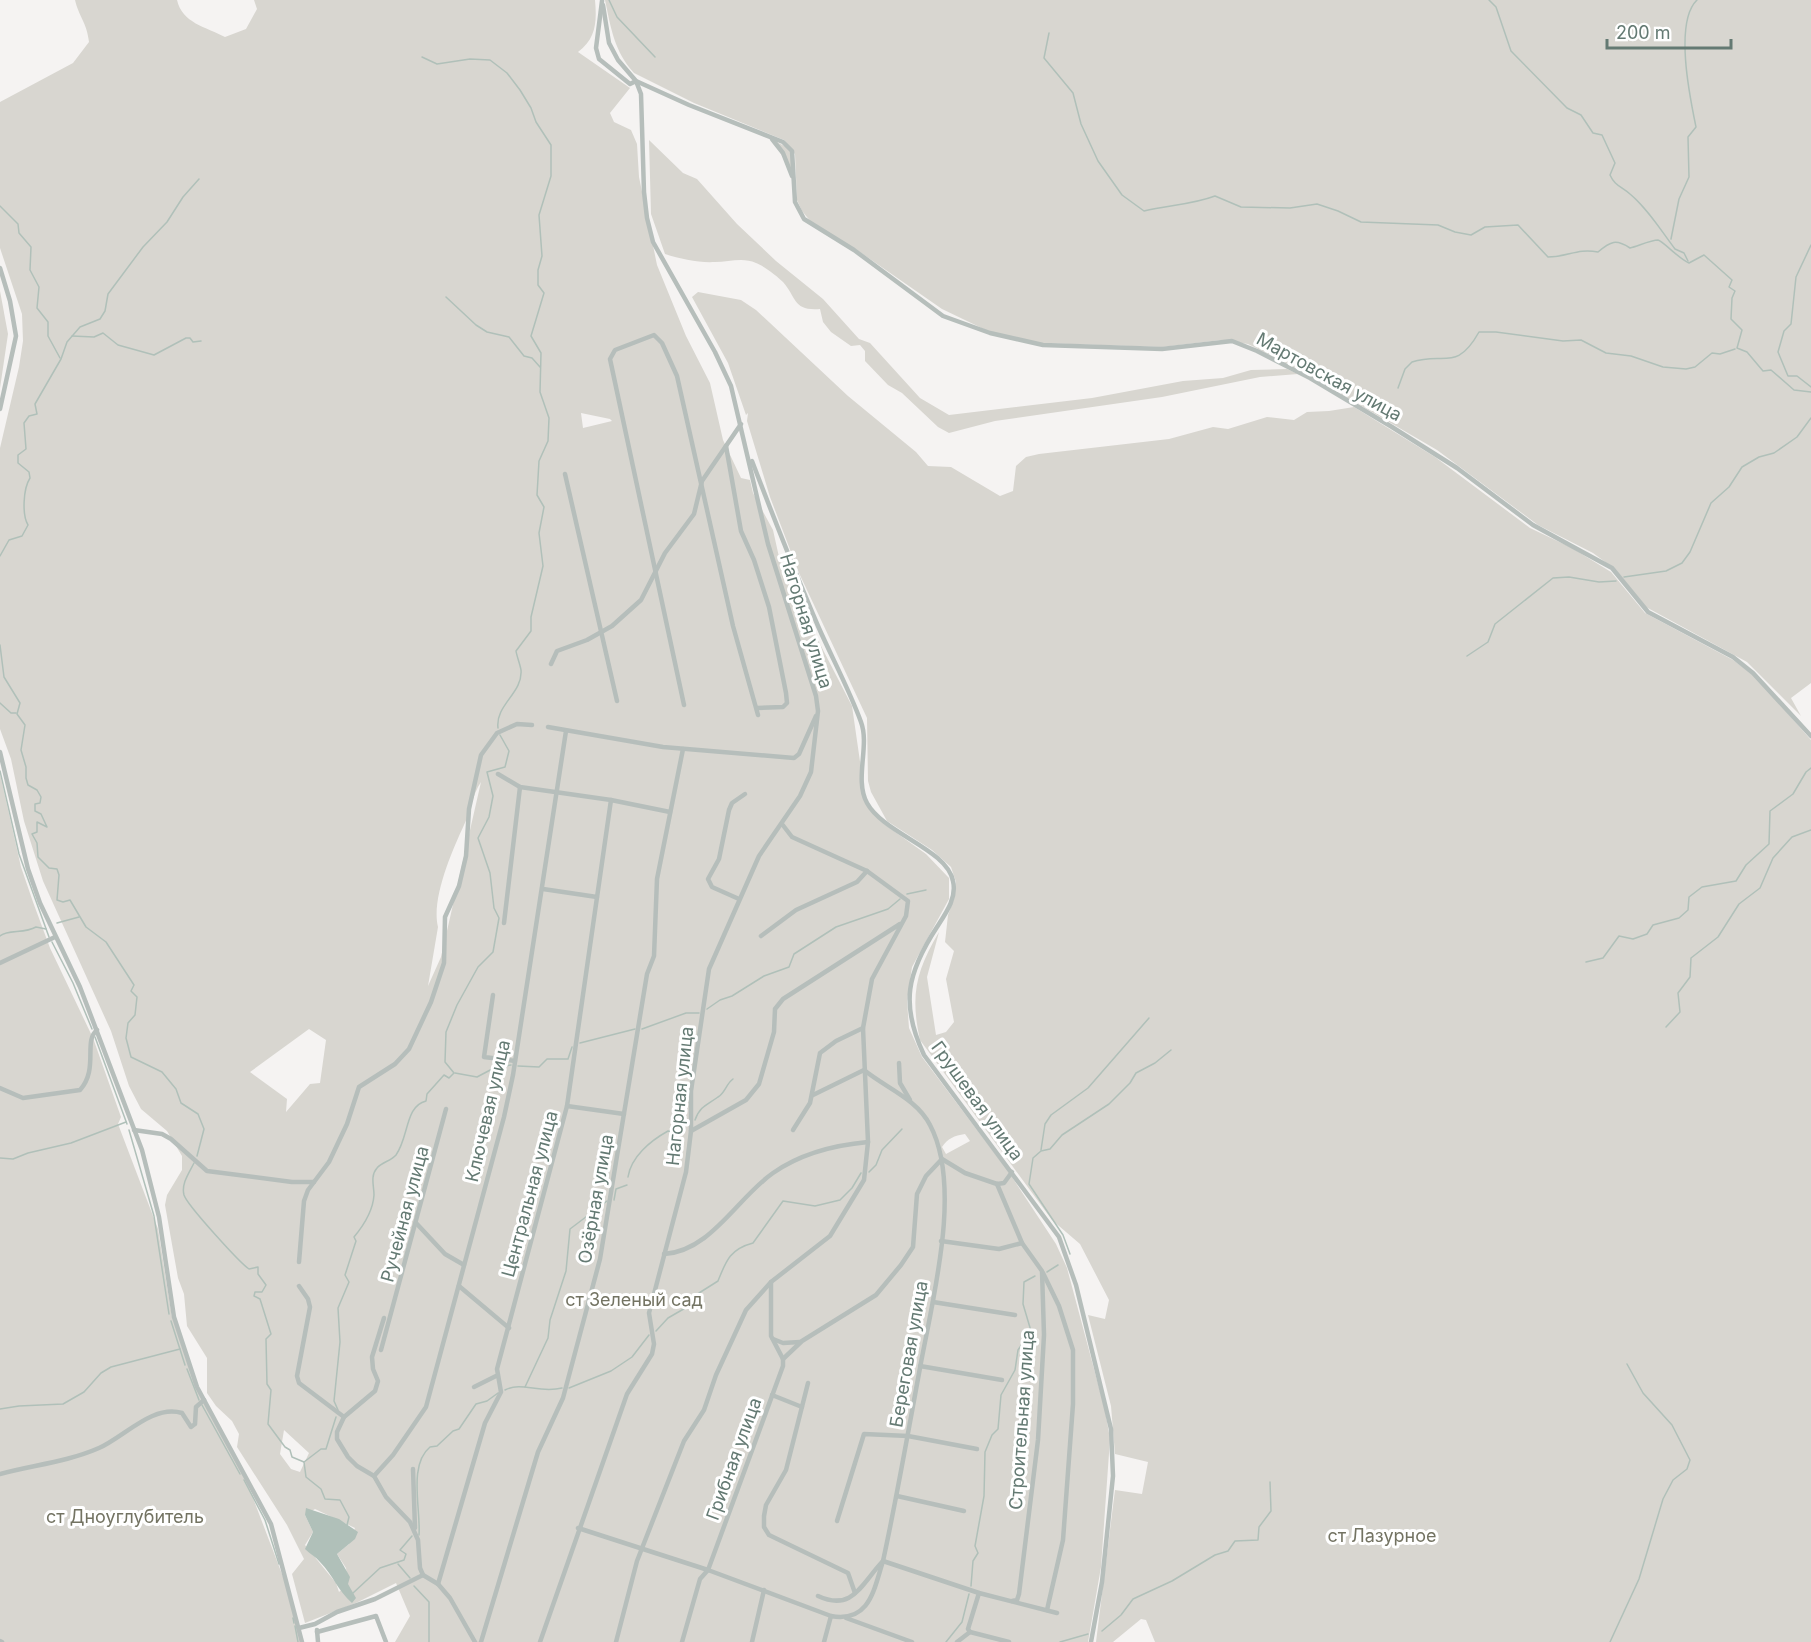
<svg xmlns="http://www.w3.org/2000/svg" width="1811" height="1642" viewBox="0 0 1811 1642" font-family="Inter,sans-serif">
	<rect width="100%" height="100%" fill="#f5f3f2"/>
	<g fill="#d8d6d0" fill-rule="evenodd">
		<path d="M75,0H177C182,23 206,27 225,37L246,29L257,9L254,0H595C597,22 596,39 578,52L630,88L610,113L614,122L631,130L637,144L639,177L657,265L686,336L710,383L723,440L741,478L750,480L753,493L773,530L779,557L789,584L852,706L866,803L884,824L926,854L949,878V899L912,967L907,1001L909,1028L922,1057L1008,1171L1056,1244L1067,1268L1105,1410L1110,1439L1101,1567L1088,1642H395L410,1616L396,1583L356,1603L305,1623L292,1574L304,1559L287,1525L237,1447L239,1434L232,1421L216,1406L207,1393V1358L187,1326L184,1294L178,1278L165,1205L167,1195L182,1170V1156L167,1131L141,1109L129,1086L111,1031L43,881L24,821L11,759L0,729V448L19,367L23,341L22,314L0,248V102L73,63L89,42C87,23 79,17 75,0ZM581,413L610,419L612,421L583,428ZM481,782L441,957L428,986L438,927C431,899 452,851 464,825C471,811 472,795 481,782ZM309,1029L326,1040L320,1083L310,1084L286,1112L287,1099L250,1072ZM965,1134L970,1141L946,1154L942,1147C948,1138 954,1136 965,1134ZM284,1430L309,1453L300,1472L291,1469L280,1454ZM315,1509L355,1528L349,1544L337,1554L346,1568L348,1584L339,1592L336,1583L305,1545L313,1532L305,1515Z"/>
		<path d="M605,0H1811V683L1791,698L1801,716L1747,662L1646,607L1616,570L1593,553L1538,525L1437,450L1300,370L1248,344L1221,340L1162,347L1041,343L992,333L942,309L857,250L812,223L802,211L797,200L795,154L792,151V173L773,140L792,150L784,140L694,103L634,73C614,51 611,28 605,0Z"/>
		<path d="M649,140L683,173L697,179L737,224L776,261L823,299L859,339L870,343L920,398L949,415L1092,398L1183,381L1223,378L1251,370L1287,369L1298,374L1260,377L1162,397L995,421L949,433L938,427L902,393L888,385L865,361V351L860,345L851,346L831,332L823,322L820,309C793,311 797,298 783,282C777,276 764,266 756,263C743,257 729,262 715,262C699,263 681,259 665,254L651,214Z"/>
		<path d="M0,291L8,334L0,388Z"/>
		<path d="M698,292L741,300L756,310L848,396L916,452L928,466L951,467L1000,496L1013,491L1016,466L1026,457L1039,454L1169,439L1213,427L1228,429L1267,417L1294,420L1307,412L1329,411L1354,407L1435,457L1530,528L1572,548L1611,572L1645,613L1733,660L1755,676L1811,740V1642H1155L1146,1620L1141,1619L1113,1642H1096L1115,1490L1142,1494L1148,1462L1115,1454L1111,1406L1088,1315L1105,1319L1109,1300L1080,1244L1052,1220L920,1040C910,995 916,971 939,932L927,977L936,1035L946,1032L954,1022L946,979L954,951L945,942L948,915L954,899L956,882L951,867L932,850L887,821L871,792L868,781L867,718L799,573L770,497L747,421L748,413L746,415L728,363L692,297Z"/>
		<path d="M0,774L21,867L33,902L50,948L93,1038L121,1117L118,1124L158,1229L172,1317L195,1384L248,1485L285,1582L301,1642H0Z"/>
	</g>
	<path fill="#b0c0b9" d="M306,1508L339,1519L358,1532L355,1539L337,1554L350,1577L348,1584L356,1598L352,1603C338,1591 333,1575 320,1562C316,1557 310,1554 305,1549L313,1532L305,1515Z"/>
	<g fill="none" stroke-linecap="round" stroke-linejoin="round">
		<g stroke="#b0c0b9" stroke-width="1.5">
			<path d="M609,0L617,17L655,57"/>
			<path d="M1489,0L1496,7L1511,51L1567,108L1581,115L1593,133L1602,135L1615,163L1610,175C1615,186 1621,186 1630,194C1648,209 1662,232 1675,249L1684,253L1688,261"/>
			<path d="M1049,33L1044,58L1073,93L1081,124L1098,161L1122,195L1144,211C1168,205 1191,205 1215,196L1241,207L1290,208L1317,204L1338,211L1361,222L1438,225L1455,232L1471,235L1485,227L1518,225L1548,257C1568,257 1577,248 1598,252C1611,241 1616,239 1630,248C1638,246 1651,240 1658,240C1663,241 1679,259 1689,263L1704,255L1732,280L1729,287L1735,291L1732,298L1731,319L1742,330L1737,348L1747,352L1763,371L1771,370L1794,390L1811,392"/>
			<path d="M422,57L437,64L470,59L490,60L507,73L520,90L531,108L536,122L551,145V176L539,215L542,256L538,270V285L544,293L531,336L541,353L540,392L549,418L548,441L539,461L537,495L544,507L539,533L543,566L531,617V631L516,651C517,657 520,664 521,670C523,693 495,705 498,728"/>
			<path d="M0,206L18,224L19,233L31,247L30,270L39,287L37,308L48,322V336L60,358"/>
			<path d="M1671,239L1679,199L1689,177L1688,137L1696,127C1690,98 1674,22 1697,0"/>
			<path d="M1811,245L1796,277L1791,324L1784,331L1778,352L1788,376H1797L1811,387"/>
			<path d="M446,297L476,325L487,332L509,337L524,356L532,358L540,367"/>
			<path d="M72,336L94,337L103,333L118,345L154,355L186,338H190L193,342L201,341"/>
			<path d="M1398,388L1405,369L1412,362C1444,351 1456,373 1479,332H1496L1563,341L1581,340L1606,353L1631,356L1663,367L1686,369L1695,367L1712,353L1720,354L1735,349"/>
			<path d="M0,556L9,540L22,536L28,525C22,515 23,489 30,478L29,472L18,463V455L26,449L24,423L29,416L37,414L35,404L61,359L67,342L80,327L100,319L105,311L108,294L143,247L167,222L183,197L199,179"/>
			<path d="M1624,577L1666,571L1682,563L1690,552L1711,503L1729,487L1742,467L1759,457L1774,453L1797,437L1811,418"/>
			<path d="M0,645L4,677L20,703L17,714L25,725L21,750L26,767V778L28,785L37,790L41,797L40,803L35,804V811L41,814L47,827L37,822V832L32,834L37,843L38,857L49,868L57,869L59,875L57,900L63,902L70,900L86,927L106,942L134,985L131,991L137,997L135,1015L128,1023L126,1038L131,1057L162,1072L176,1089L181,1103L198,1114L204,1129L197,1156"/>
			<path d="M1467,656L1488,642L1495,624L1553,578L1569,577L1599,582L1616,581"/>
			<path d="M0,703L11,713H16"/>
			<path d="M0,771L19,854L49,937"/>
			<path d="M907,894L926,890"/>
			<path d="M57,923L79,917"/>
			<path d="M0,936C8,929 24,934 36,927L46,929"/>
			<path d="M52,942L73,983L92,1029"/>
			<path d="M1586,962L1603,958L1619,936L1633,939L1647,934L1653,925L1679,918L1688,910L1689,897L1702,887L1736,881L1746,865L1769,844L1770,811L1793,794L1806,772L1811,768"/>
			<path d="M707,1009L720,1000L732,996L764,976L789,967L794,954L836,927L888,909L900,899"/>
			<path d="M1666,1027L1680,1012L1678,993L1690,977L1691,958L1718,937L1739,904L1760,888L1773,858L1792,837L1811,830"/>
			<path d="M642,1029L686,1013H699"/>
			<path d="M95,1037L127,1124"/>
			<path d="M580,1043L635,1029"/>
			<path d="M518,1066L539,1067L547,1059H568L572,1047"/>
			<path d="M455,1073L477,1077L494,1068L511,1065"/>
			<path d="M695,1120C700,1106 707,1105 718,1097C725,1093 726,1084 733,1079"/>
			<path d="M129,1130L154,1216L169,1314"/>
			<path d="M1041,1150L1045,1124L1051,1115L1088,1088L1149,1018"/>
			<path d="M0,1158L13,1159L28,1153L71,1143L126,1122"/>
			<path d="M194,1163C189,1173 181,1184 184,1195C187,1205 240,1263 249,1269L258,1267V1274L266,1285L262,1292H255L254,1296L260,1299L271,1334L266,1339L267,1384L271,1390L268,1424L285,1447L290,1450L292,1457L304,1462"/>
			<path d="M869,1172L876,1165L882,1150L902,1129"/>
			<path d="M628,1177C631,1157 650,1141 668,1131L674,1132L684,1124"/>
			<path d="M614,1200L616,1189L627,1185"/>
			<path d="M1070,1254L1063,1235L1029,1184L1033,1158L1041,1151L1050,1149L1062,1135L1109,1104L1130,1083L1136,1073L1155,1063L1171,1050"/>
			<path d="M1047,1272L1058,1265"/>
			<path d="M171,1321L185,1365"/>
			<path d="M656,1331L668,1318L694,1303L699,1293L718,1281C726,1261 730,1249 753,1243L783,1201L815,1206L840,1200L852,1188L861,1173"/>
			<path d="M187,1369L199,1400"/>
			<path d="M525,1387L548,1338L550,1320L566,1271L570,1229L607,1201"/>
			<path d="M569,1388L611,1371L632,1357L649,1335"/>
			<path d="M505,1390C522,1381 539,1394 562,1388"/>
			<path d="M202,1405L240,1474"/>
			<path d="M0,1409L19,1406L63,1404L84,1392L101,1373L111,1367L180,1349"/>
			<path d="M338,1410L334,1401L340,1342L338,1308L349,1282L345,1275L356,1241L354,1237C364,1225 373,1211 374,1195C374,1186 370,1176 377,1168C382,1162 391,1161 396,1155C409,1137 405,1106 426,1101L427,1094L444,1075L449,1078L454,1073L445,1062L446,1032L457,1005L478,967L493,952L499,918L494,908L490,873L478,838L489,817L493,796L487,772L505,767L509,751L500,735"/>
			<path d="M336,1417L326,1449H321L304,1462L306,1477L321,1489L325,1499L340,1500L349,1517L347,1525"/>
			<path d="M244,1480L265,1520L279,1564"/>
			<path d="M419,1535C421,1509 408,1465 430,1447L437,1446L453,1431L459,1429L476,1404L487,1401L498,1393"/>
			<path d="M398,1564L410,1578"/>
			<path d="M414,1586L429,1602V1642"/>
			<path d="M971,1586L973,1561L978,1553L975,1546L984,1496L985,1452L992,1435L998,1429L1001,1395L1015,1370L1018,1350L1031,1331L1023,1304L1024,1282L1035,1276"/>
			<path d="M353,1593L380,1568L404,1560L406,1554L400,1550L412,1536"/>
			<path d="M293,1618L294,1623"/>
			<path d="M295,1626L298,1642"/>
			<path d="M1102,1631L1121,1615L1133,1599L1172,1581L1215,1555L1228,1551L1235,1541L1258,1540L1259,1527L1271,1511L1270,1482"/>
			<path d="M946,1642L962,1622L969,1594"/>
			<path d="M1060,1642L1088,1634"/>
			<path d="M1610,1642L1639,1579L1663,1499L1673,1480L1687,1469L1690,1460L1672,1425L1643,1393L1627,1364"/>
		</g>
		<g stroke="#b6bebb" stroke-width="4.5">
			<path d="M603,5L609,43L618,60L636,81L689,105L783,142L792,151L795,202L804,219L854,250L943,316L990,333L1043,345L1162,349L1232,341L1257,351L1310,378L1392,427L1457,468L1533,525L1612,568L1648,612L1733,657L1753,673L1811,736"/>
			<path d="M772,139L783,153L792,176"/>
			<path d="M0,268L10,301L16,336L0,409"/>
			<path d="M726,446L741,531L754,560L769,607L786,693L787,703L783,707L757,708"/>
			<path d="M752,461C773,516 795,572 818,626C832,658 849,689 861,722C870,746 854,779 867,803C884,834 947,849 953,881C957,898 946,913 937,927C907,973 900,1004 924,1055L1059,1237L1076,1285L1111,1429L1113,1476L1102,1582L1091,1642"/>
			<path d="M565,474L617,701"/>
			<path d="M551,664L557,651L587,640L612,626L641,600L665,553L694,514L702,481L741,424"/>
			<path d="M684,705L610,359L615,350L654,335L662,343L677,376L733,626L758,715"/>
			<path d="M548,727L663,747L794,758L799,754L816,716"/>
			<path d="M0,752L28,869L40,903L80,987L142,1150L159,1217L174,1317L197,1387L271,1524L302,1642"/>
			<path d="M498,774L520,787L611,800L670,812"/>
			<path d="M543,889L597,897"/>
			<path d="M739,899L712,887L708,879L719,859L729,810L732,803L745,794"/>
			<path d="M504,923L520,787"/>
			<path d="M761,936L796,910L857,882L867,871"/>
			<path d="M0,963L55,937"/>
			<path d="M493,995L484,1057L515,1061"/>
			<path d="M899,1063L900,1083L910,1100"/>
			<path d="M0,1088L23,1098L80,1090C99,1069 83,1041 97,1030"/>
			<path d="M813,1095L864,1070C886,1088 917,1099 930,1125C963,1187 932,1301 920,1368C908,1432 897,1497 883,1561C874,1589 870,1623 831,1616L824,1642"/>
			<path d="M567,1106L624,1114"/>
			<path d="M134,1130L162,1134L171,1139L207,1171L292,1182H314"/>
			<path d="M793,1130L810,1103L820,1053L836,1041L863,1028"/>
			<path d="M691,1131L746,1100L759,1084L774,1032L775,1009L783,999L900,924"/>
			<path d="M997,1184L1022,1243L1042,1271L1044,1335L1038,1440L1019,1594L1017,1600L1012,1601"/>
			<path d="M997,1184L1004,1183L1012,1172"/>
			<path d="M417,1224L445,1254L464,1265"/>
			<path d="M941,1241L999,1249L1022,1243"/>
			<path d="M664,1254C711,1251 737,1198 773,1173C800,1154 835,1145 868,1142"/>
			<path d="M299,1262L304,1201L308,1190L329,1162L347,1124L359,1087L395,1064L409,1049L431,1002L444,963L445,917L459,886L466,856L469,809L481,755L497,733L517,724L532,725"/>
			<path d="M1043,1273L1059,1306L1073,1350V1404L1063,1540L1047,1610"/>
			<path d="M299,1286L308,1299L310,1307L297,1376L299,1383L344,1417L337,1432V1439L348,1457L357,1466L374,1476L386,1497L410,1522L418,1540L420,1568L423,1575L438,1584L450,1598L475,1642"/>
			<path d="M459,1286L509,1328"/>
			<path d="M933,1302L1015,1315"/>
			<path d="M773,1339L783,1343L800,1342"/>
			<path d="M381,1350L446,1109"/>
			<path d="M783,1359L802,1341L876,1295L901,1265L913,1247L917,1194L926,1176L942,1159L965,1173L997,1184"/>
			<path d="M920,1366L1002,1380"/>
			<path d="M808,1383L786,1470L766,1505L764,1516V1527L769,1535L848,1573L855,1593"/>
			<path d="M474,1387L496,1376"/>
			<path d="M772,1395L802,1407"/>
			<path d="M344,1417L375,1391L378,1381L373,1369L372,1357L384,1318"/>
			<path d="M413,1469L415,1528"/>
			<path d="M0,1474C33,1465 67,1462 99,1448C124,1437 153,1404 182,1413L191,1427L195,1424L196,1407L204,1400"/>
			<path d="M374,1476L393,1455L426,1407L504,1117L513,1075L566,731"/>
			<path d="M897,1496L964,1511"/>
			<path d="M837,1521L864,1434L908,1436L977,1449"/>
			<path d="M578,1528L708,1570L831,1616"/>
			<path d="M438,1584L485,1423L501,1392L497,1369L567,1106L611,800"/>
			<path d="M979,1593L968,1629L970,1632L1009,1642"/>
			<path d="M818,1596C853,1612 861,1584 883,1561L979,1593L1057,1613"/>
			<path d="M846,1618L912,1642"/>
			<path d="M299,1628L315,1624L337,1612L375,1599L423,1575"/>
			<path d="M317,1630L318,1642"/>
			<path d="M317,1632L376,1616L386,1642"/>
			<path d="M0,1641L2,1642"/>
			<path d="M481,1642L538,1452L563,1398L600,1259L647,974L654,956L657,879L683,749"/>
			<path d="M540,1642L627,1394L652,1354L654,1344L649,1313L686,1172L691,1131V1091L709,969L759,856L800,796L811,772L818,711L816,696L768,544L731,386L715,352L653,242L647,218L644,192L641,94L636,81L630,84L599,59L596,48L602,1"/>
			<path d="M616,1642L637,1561L684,1441L704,1410L716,1375L746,1310L771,1282L830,1236L864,1180L868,1142L863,1028L872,979L906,916L908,901L867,871L792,837L782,824"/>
			<path d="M682,1642L700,1579L708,1570L783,1366V1359L771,1336V1282"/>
			<path d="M752,1642L764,1590"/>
			<path d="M957,1642L970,1632"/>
		</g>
	</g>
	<g text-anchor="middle" stroke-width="6" stroke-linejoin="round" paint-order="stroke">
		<g font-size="18" fill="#647a73" stroke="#fff">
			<text transform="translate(1329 377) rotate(29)" y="6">Мартовская улица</text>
			<text transform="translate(806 621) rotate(73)" y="6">Нагорная улица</text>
			<text transform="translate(680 1096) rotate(-84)" y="6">Нагорная улица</text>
			<text transform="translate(977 1101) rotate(54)" y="6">Грушевая улица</text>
			<text transform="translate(488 1111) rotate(-77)" y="6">Ключевая улица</text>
			<text transform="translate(530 1194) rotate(-75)" y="6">Центральная улица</text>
			<text transform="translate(596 1199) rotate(-80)" y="6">Озёрная улица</text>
			<text transform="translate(405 1214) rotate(-75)" y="6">Ручейная улица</text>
			<text transform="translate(909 1354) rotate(-80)" y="6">Береговая улица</text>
			<text transform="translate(1022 1420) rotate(-86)" y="6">Строительная улица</text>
			<text transform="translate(734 1459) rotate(-70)" y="6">Грибная улица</text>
		</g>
		<g font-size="18" fill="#737362" stroke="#fff">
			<text x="634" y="1306">ст Зеленый сад</text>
			<text x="125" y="1523">ст Дноуглубитель</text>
			<text x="1382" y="1542">ст Лазурное</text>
		</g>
	</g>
	<path d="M1607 39v9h124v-9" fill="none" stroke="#647a73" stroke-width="3"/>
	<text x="1616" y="39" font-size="18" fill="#647a73" stroke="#ffffff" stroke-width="4.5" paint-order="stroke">200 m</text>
</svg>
